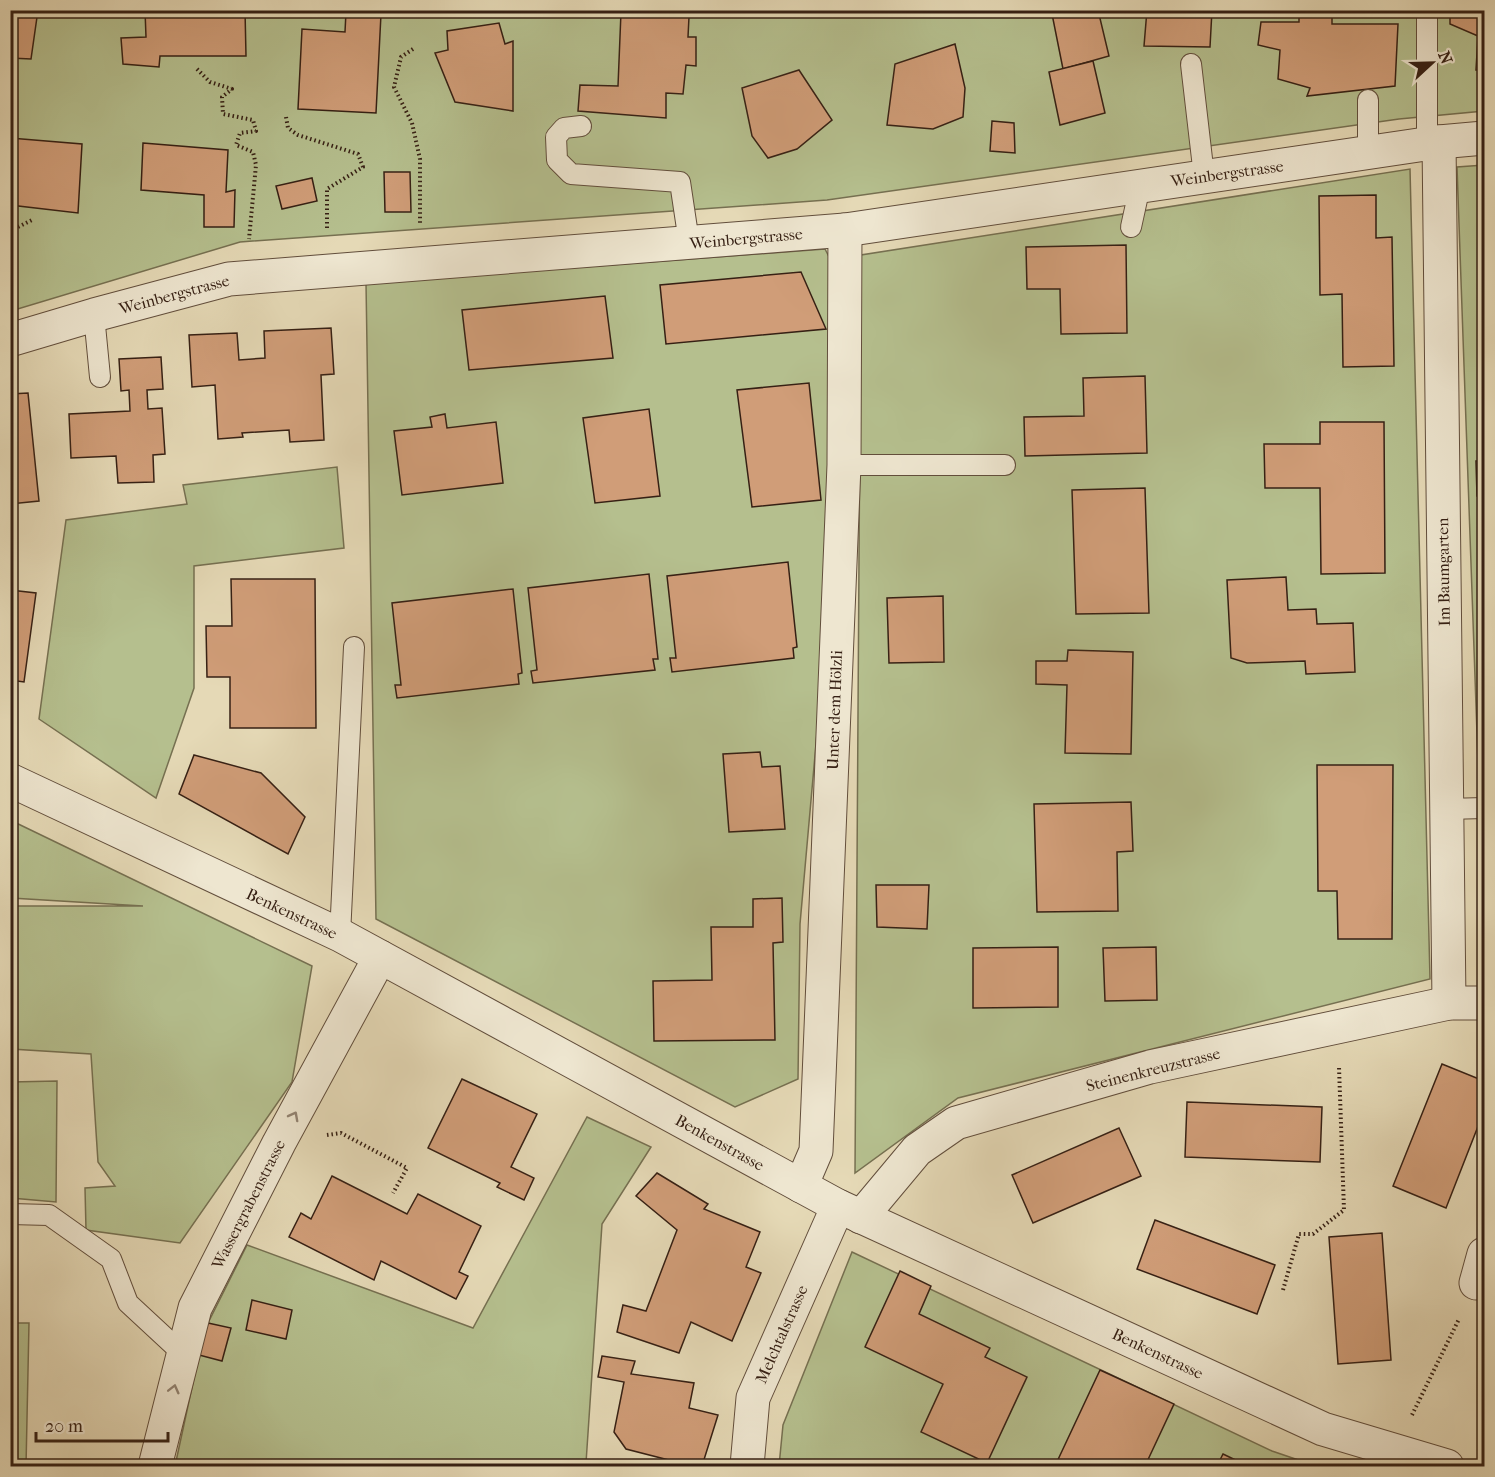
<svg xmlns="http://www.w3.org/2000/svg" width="1495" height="1477" viewBox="0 0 1495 1477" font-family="'IM FELL French Canon',serif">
	<rect width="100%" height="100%" fill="#e5d9b6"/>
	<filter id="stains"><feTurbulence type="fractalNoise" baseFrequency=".00333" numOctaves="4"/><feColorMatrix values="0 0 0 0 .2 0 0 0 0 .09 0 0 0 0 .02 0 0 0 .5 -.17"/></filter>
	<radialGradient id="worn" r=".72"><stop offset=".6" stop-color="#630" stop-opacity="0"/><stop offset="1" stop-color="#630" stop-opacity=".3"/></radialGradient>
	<g fill="#b5bf8e" stroke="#767051" stroke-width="1.5">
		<path d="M11,11H1484V111L1399,119L827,200L240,242L11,311Z"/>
		<path d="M1484,165V907L1483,904L1457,167Z"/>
		<path d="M1410,169L1430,979L958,1098L855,1173L861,255Z"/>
		<path d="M825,249L839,276L836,519L800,924L798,1079L735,1107L376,919L366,283Z"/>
		<path d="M337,467L344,548L194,566V688L156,798L39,719L66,520L187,504L183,485Z"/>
		<path d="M10,820L312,966L292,1082L180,1243L86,1230L85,1188L115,1186L98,1162L91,1054L11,1049V906H143L11,898Z"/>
		<path d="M57,1081L56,1202L11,1198V1082Z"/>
		<path d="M587,1117L651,1147L602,1224L586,1463L576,1466H175L199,1355L208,1323L247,1245L473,1328Z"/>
		<path d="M852,1252L1272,1451L1316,1466H779L783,1425Z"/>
		<path d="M11,1323H29L26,1466H11Z"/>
	</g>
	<g fill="#d09d78" stroke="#362014" stroke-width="1.5">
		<path d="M10,10H38L31,59L10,58Z"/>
		<path d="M145,10H169V16H223L224,10H245L246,56H160L159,67L123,64L121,38L146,37Z"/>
		<path d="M1064,10H1098L1109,56L1063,69L1052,14Z"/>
		<path d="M1147,10H1212L1210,47L1144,46Z"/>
		<path d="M1299,10H1332V24H1398L1395,86L1307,96L1310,88L1278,79L1280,50L1258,45L1261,22H1299Z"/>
		<path d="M1450,10H1484V70H1476L1478,36L1450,24Z"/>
		<path d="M346,12L381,14L376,113L298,109L302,29L345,32Z"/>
		<path d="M621,12L689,17L688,37H696V66L686,65L683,94L666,93V118L578,111L580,85L618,86Z"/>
		<path d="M499,23L505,44L513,41V111L455,102L435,53L448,50L447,31Z"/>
		<path d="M955,44L965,88L963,117L933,129L887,125L895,64Z"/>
		<path d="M1093,61L1105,113L1060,125L1049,72Z"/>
		<path d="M799,70L832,120L797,149L768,158L752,136L742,88Z"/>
		<path d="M992,121L1014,123L1015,153L990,151Z"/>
		<path d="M10,138L82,144L78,213L10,205Z"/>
		<path d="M143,143L228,150L226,192L235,190L234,227H204V195L141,190Z"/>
		<path d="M384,172H410L411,212H385Z"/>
		<path d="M312,178L317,201L282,209L276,186Z"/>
		<path d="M1376,195V238L1392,237L1394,366L1343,367L1342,294L1320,295L1319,196Z"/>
		<path d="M1126,245L1127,333L1061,334L1060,289H1027L1026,247Z"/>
		<path d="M801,272L826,329L666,344L660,285Z"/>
		<path d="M605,296L613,358L469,370L462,310Z"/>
		<path d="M331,328L334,374L321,375L324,440L290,442L289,430L242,433L243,437L218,439L215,385L192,387L189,335L237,333L239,360L265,358L264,331Z"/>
		<path d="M161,357L163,389L147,390L148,409L162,408L165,454L153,455L154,482L118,483L116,456L71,458L69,414L130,411L129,390L121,391L119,359Z"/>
		<path d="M1145,376L1147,453L1025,456L1024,417L1084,416L1083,378Z"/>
		<path d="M809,383L821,500L752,507L737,390Z"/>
		<path d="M28,393L39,501L10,504V394Z"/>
		<path d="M649,409L660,496L595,503L583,418Z"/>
		<path d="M445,414L447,428L496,422L503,483L402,495L394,431L432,427L430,417Z"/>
		<path d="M1320,422H1384L1385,573L1321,574L1320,488H1265L1264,444H1320Z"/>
		<path d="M1476,461H1484V496H1477Z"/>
		<path d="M1145,488L1149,613L1076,614L1072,490Z"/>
		<path d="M788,562L797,647L793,648L794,658L672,672L670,658H676L667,576Z"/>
		<path d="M649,574L658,659H653L655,670L533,683L531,671L537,670L528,588Z"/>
		<path d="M1286,577L1288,610L1316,609L1317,624L1353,623L1355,672L1306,674L1305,661L1247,663L1231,658L1227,580Z"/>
		<path d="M231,579H315L316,728H230V677H207L206,626H232Z"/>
		<path d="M513,589L522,673L518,674L519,684L397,698L395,685H401L392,603Z"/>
		<path d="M10,590L36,593L24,682L10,680Z"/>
		<path d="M943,596L944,662L889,663L887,598Z"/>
		<path d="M1068,650L1133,652L1131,754L1065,753L1067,685L1036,684V661H1067Z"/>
		<path d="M760,752L762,767L780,766L785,829L729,832L723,754Z"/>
		<path d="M194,755L261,773L305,817L288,854L179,794Z"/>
		<path d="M1317,765H1393L1392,939H1338L1337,891H1318Z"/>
		<path d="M1131,802L1133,851L1117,852L1118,911L1037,912L1034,804Z"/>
		<path d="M876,885H929L927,929L877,927Z"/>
		<path d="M782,898L783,942L773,943L775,1040L654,1041L653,981L712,980L711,927H753V899Z"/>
		<path d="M1058,947V1007L973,1008V948Z"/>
		<path d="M1156,947L1157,1000L1105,1001L1103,948Z"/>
		<path d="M1442,1064L1484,1081V1111L1446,1208L1393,1186Z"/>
		<path d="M462,1079L537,1114L511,1167L534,1178L524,1200L497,1187L500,1183L428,1148Z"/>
		<path d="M1187,1102L1322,1107L1320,1162L1185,1157Z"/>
		<path d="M1119,1128L1141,1176L1033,1223L1012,1175Z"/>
		<path d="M657,1173L708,1204L704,1209L760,1232L746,1267L761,1273L732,1341L691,1322L679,1353L617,1332L623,1305L646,1311L677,1230L636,1196Z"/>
		<path d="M332,1176L407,1214L418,1194L481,1226L459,1272L468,1276L456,1299L381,1261L374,1280L289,1237L301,1213L311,1219Z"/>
		<path d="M1155,1220L1275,1265L1257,1314L1137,1269Z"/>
		<path d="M1382,1233L1391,1360L1338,1364L1329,1237Z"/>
		<path d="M900,1271L931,1286L919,1314L990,1348L985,1357L1027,1377L987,1463L921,1432L943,1384L865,1347Z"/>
		<path d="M252,1300L292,1310L286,1339L246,1330Z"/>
		<path d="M208,1323L231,1328L222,1361L199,1355Z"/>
		<path d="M602,1356L635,1361L631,1374L694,1383L689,1408L718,1415L702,1466H692L626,1449L614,1432L624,1382L598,1377Z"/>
		<path d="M1100,1370L1174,1404L1145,1466H1055Z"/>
		<path d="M1223,1454L1248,1466H1217Z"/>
	</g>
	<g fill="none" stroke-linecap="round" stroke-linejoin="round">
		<defs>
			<g id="service">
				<path d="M1427,10V144"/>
				<path d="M1191,64L1204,176"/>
				<path d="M1368,100V153"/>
				<path d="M581,126L564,128L556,137L557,160L571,174L680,182L689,242"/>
				<path d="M1131,227L1140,186"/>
				<path d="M94,315L100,377"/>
				<path d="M844,465H1005"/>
				<path d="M1447,809L1484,808"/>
				<path d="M340,935L354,647"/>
				<path d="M10,1214L49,1215L111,1259L128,1303L183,1354"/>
			</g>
			<g id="minor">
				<path d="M1439,142L1449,1003"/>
				<path d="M10,340L94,315L229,279L845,230L1439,142L1484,138"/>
				<path d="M10,780L340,935L838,1206L1323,1429L1447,1466"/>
				<path d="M801,1186L816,1151L844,465L845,230"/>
				<path d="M861,1217L917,1150L956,1123L1150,1067L1449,1003H1484"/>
				<path d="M1476,1283L1484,1254"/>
				<path d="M155,1466L195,1308L279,1143L380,957"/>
				<path d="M747,1466L753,1398L838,1206"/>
			</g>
		</defs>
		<use href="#service" stroke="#624e3c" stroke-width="22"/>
		<use href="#minor" stroke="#624e3c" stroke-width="35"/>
		<g stroke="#362014" stroke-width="4" stroke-dasharray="1.5 3" stroke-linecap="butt">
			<path d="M413,49L401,57L394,87L412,123L420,159V225"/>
			<path d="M197,69L210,82L232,89L222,97L223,114L253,120L256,131L240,133L236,145L253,152L256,165L249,239"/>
			<path d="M286,117L288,128L298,135L358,154L363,167L327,189V230"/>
			<path d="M10,231L32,220"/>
			<path d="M327,1135L341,1133L407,1168L393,1193"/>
			<path d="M1283,1290L1299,1234H1313L1344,1210L1339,1067"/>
			<path d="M1412,1415L1459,1319"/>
		</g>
		<use href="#service" stroke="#eee6d0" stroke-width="20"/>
		<use href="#minor" stroke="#eee6d0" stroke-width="33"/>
	</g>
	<defs><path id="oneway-chevron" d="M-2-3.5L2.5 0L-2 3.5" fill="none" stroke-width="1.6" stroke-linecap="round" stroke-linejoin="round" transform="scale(1.5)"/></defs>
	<g stroke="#928372">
		<use href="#oneway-chevron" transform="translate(294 1116) rotate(-62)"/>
		<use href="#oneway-chevron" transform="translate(174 1389) rotate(-76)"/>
	</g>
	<g text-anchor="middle" stroke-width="4.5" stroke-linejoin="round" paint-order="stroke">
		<g font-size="16" fill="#362014" stroke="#eee6d0">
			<text transform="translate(1227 173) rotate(-8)" y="6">Weinbergstrasse</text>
			<text transform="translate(746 238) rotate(-5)" y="6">Weinbergstrasse</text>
			<text transform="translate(174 294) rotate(-15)" y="6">Weinbergstrasse</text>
			<text transform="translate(1443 572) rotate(-91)" y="6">Im Baumgarten</text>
			<text transform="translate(834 710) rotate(-88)" y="6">Unter dem Hölzli</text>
			<text transform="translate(292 913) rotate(25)" y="6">Benkenstrasse</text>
			<text transform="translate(1153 1069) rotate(-14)" y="6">Steinenkreuzstrasse</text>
			<text transform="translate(720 1142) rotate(29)" y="6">Benkenstrasse</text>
			<text transform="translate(248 1204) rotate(-63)" y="6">Wassergrabenstrasse</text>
			<text transform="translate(781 1334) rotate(-66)" y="6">Melchtalstrasse</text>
			<text transform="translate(1158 1353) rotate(25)" y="6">Benkenstrasse</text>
		</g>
	</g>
	<rect width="1495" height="1477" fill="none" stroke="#e5d9b6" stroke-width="36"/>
	<rect x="12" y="12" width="1471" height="1453" fill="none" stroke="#362014" stroke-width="3"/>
	<rect x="18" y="18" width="1459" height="1441" fill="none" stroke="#362014" stroke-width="1.5"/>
	<g transform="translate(1432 63) rotate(68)" stroke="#eee6d0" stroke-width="4.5" paint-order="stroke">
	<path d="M0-4.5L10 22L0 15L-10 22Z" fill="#362014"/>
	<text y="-9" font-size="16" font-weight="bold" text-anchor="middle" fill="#362014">N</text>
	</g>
	<path d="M36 1432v9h132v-9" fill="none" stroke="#362014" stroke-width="3"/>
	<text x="45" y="1432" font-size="18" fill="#362014" stroke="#eee6d0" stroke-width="4.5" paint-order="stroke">20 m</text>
	<rect width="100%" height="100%" filter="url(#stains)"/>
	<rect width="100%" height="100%" fill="url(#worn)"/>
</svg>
